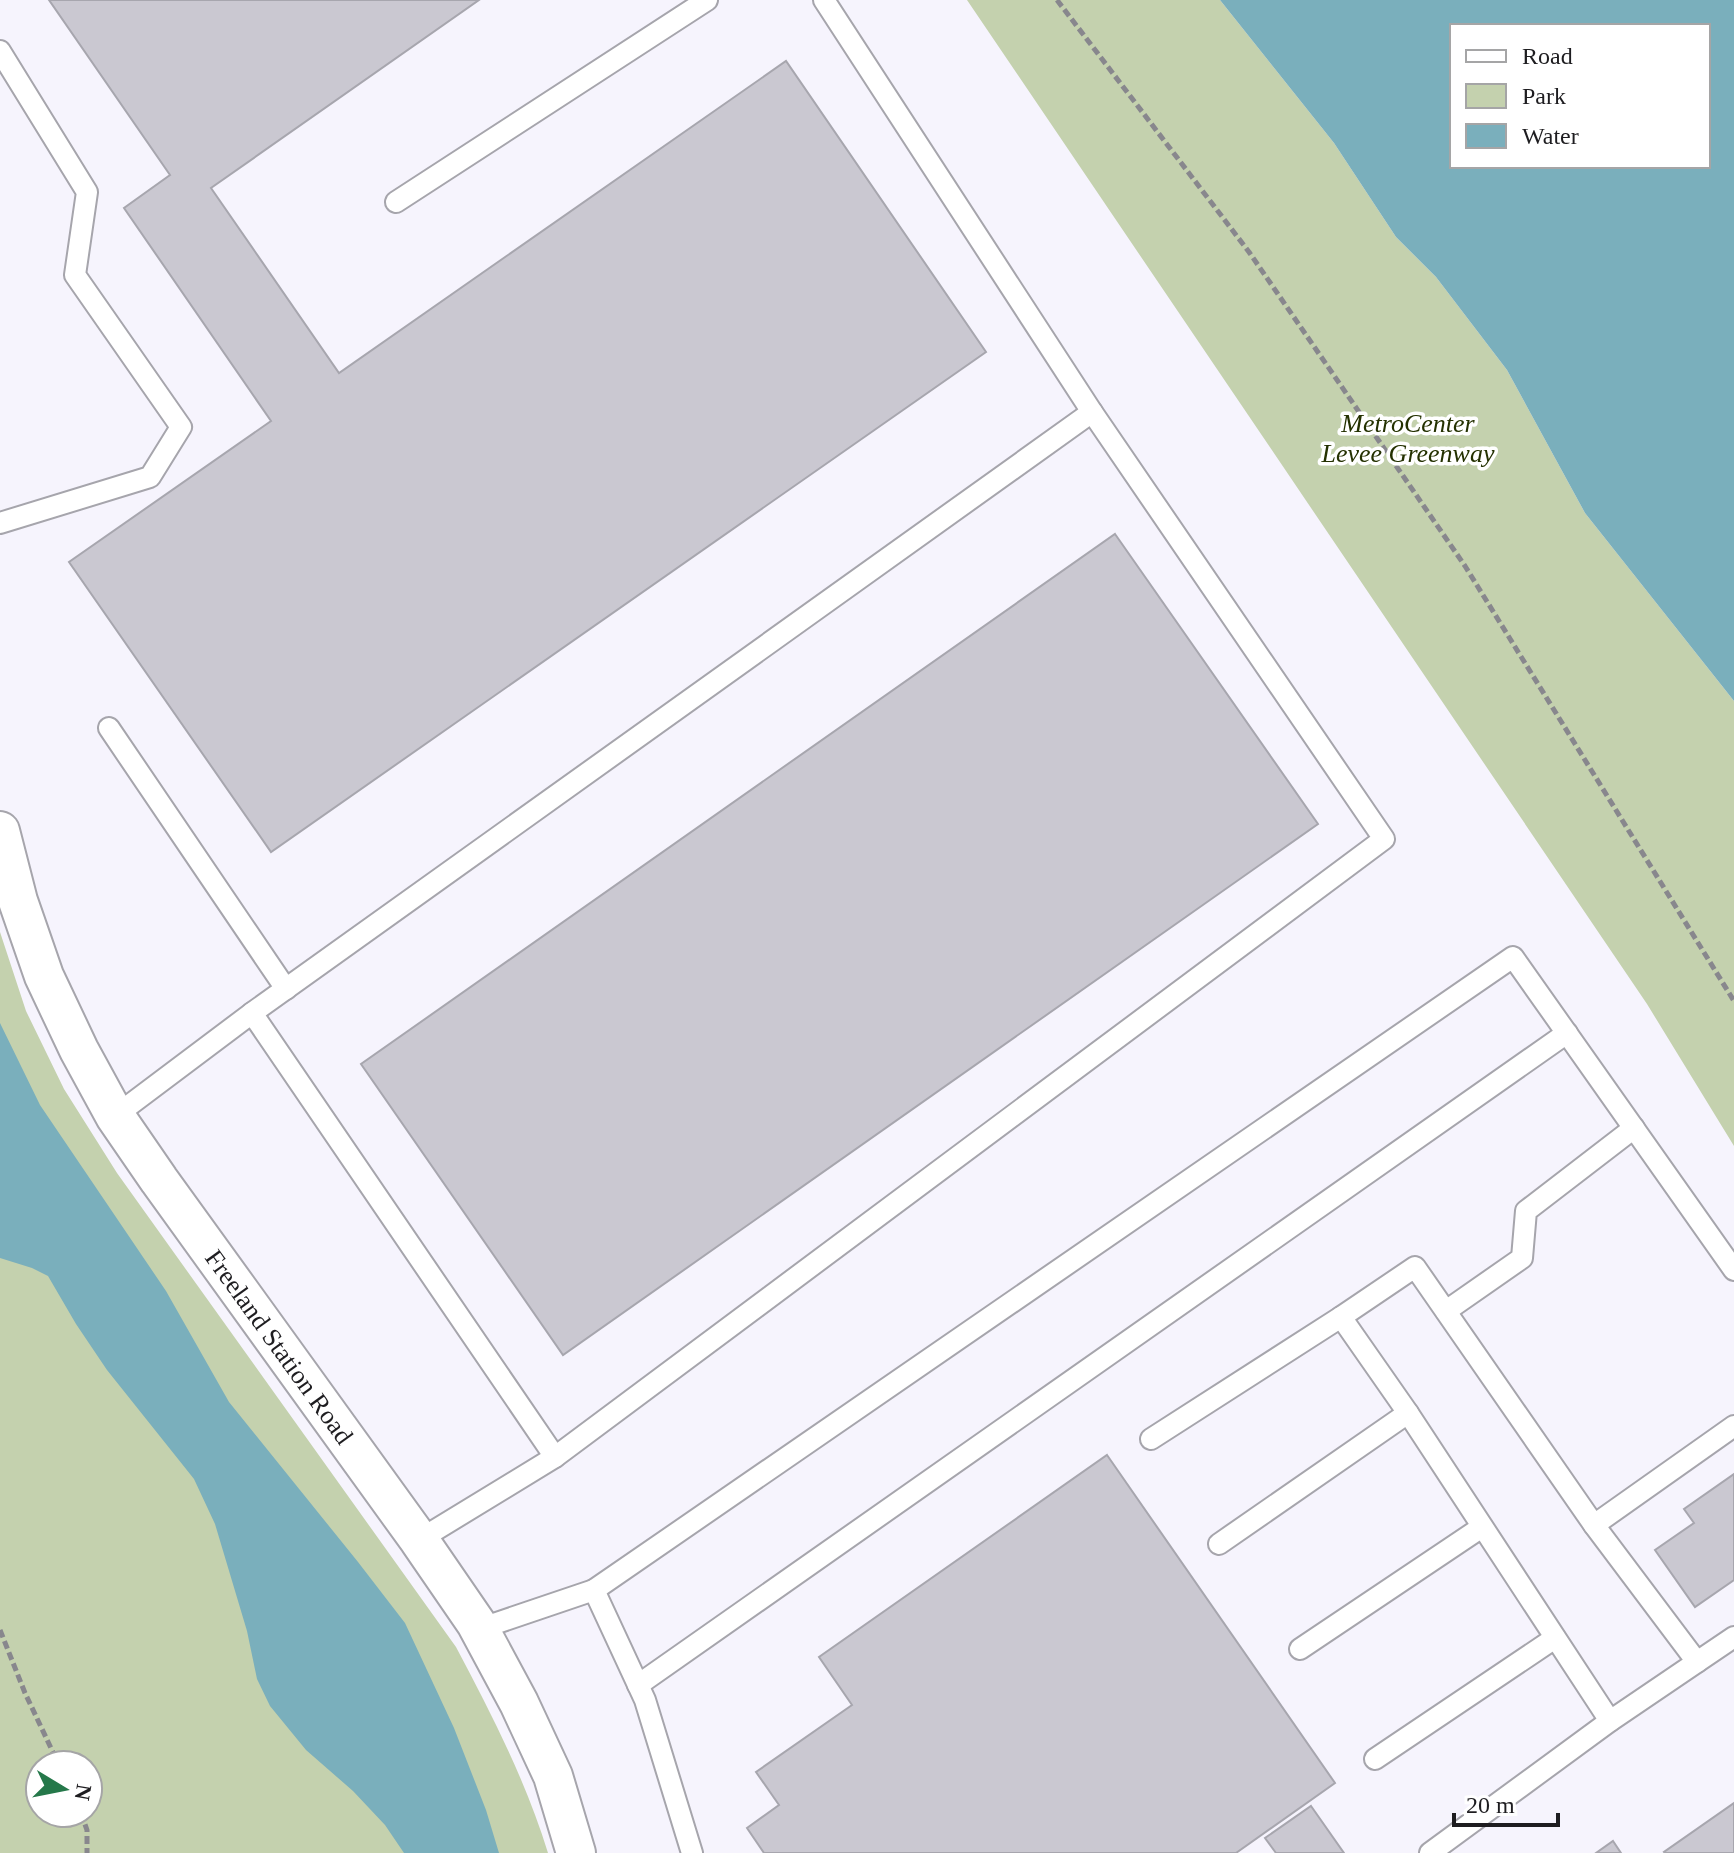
<svg xmlns="http://www.w3.org/2000/svg" width="1734" height="1853" viewBox="0 0 1734 1853" font-family="'Times New Roman',serif">
	<rect width="100%" height="100%" fill="#f6f4fd"/>
	<g fill="#c4d1ae" fill-rule="evenodd">
		<path d="M967,0H1220L1334,143L1396,237L1436,277L1507,370L1585,513L1734,701V1146L1647,1004Z"/>
		<path d="M0,932L26,1011L64,1089L117,1173L456,1647C491,1713 526,1781 548,1853H0ZM40,1765H88V1813H40Z"/>
	</g>
	<g fill="#7aafbc" fill-rule="evenodd">
		<path d="M1220,0H1734V701L1585,513L1507,370L1436,277L1396,237L1334,143ZM1452,26H1708V166H1452Z"/>
		<path d="M0,1023L40,1105L166,1291L229,1402L358,1562L405,1623L454,1728L486,1810L499,1853H404L385,1825L353,1791L306,1750L270,1706L257,1679L247,1631L215,1524L194,1479L107,1370L76,1324L48,1276L32,1268L0,1258Z"/>
	</g>
	<g fill="#cac8d1" stroke="#a7a6ae" stroke-width="2">
		<path d="M49,0H479L211,188L339,373L786,61L986,352L271,852L69,562L271,421L124,208L170,175Z"/>
		<path d="M1115,534L1318,824L563,1355L361,1064Z"/>
		<path d="M1107,1455L1335,1783L1236,1853H764L747,1828L779,1805L756,1772L852,1705L819,1657Z"/>
		<path d="M1734,1474V1580L1695,1607L1655,1550L1694,1523L1684,1509Z"/>
		<path d="M1734,1803V1853H1665L1664,1852Z"/>
		<path d="M1311,1806L1344,1853H1276L1265,1838Z"/>
		<path d="M1613,1841L1621,1853H1596Z"/>
	</g>
	<g fill="none" stroke-linecap="round" stroke-linejoin="round">
		<defs>
			<g id="lane">
				<path d="M0,51L87,192L75,275L181,427L150,477L0,523"/>
				<path d="M396,202L707,0"/>
				<path d="M109,728L286,989"/>
				<path d="M252,1013L1092,412"/>
				<path d="M115,1116L252,1013L555,1457L1384,839L1092,412L824,0"/>
				<path d="M1446,1311L1522,1258L1526,1211L1634,1128"/>
				<path d="M1151,1439L1341,1317"/>
				<path d="M1594,1525L1415,1267L1341,1317L1408,1413L1610,1721"/>
				<path d="M419,1540L555,1457"/>
				<path d="M1219,1544L1408,1413"/>
				<path d="M594,1590L1513,957L1734,1270"/>
				<path d="M479,1629L594,1590L645,1700L692,1853"/>
				<path d="M1300,1649L1482,1527"/>
				<path d="M1697,1662L1734,1637"/>
				<path d="M638,1685L1567,1033"/>
				<path d="M1375,1759L1555,1638"/>
				<path d="M1430,1853L1610,1721L1697,1662L1594,1525L1734,1426"/>
			</g>
			<g id="street">
				<path id="s1" d="M0,831L18,901L44,976L79,1050L115,1116L159,1180L419,1540L476,1623L519,1703L553,1776L576,1853"/>
			</g>
		</defs>
		<use href="#lane" stroke="#a6a5ac" stroke-width="24"/>
		<use href="#street" stroke="#a6a5ac" stroke-width="42"/>
		<g stroke="#88878d" stroke-width="5" stroke-dasharray="8 4" stroke-linecap="butt">
			<path d="M1057,0L1249,252L1465,566L1734,1001"/>
			<path d="M0,1630L25,1693L59,1765"/>
			<path d="M81,1813L87,1830V1853"/>
		</g>
		<use href="#lane" stroke="#fff" stroke-width="20"/>
		<use href="#street" stroke="#fff" stroke-width="38"/>
	</g>
	<g text-anchor="middle" stroke-width="7" stroke-linejoin="round" paint-order="stroke">
		<g font-size="26" font-style="italic" fill="#243101" stroke="#fff">
			<text x="1408" y="432">MetroCenter<tspan x="1408" dy="30">Levee Greenway</tspan></text>
		</g>
		<g font-size="26" fill="#1e1d20" stroke="#fff">
			<text dy="9" stroke="none"><textPath href="#s1" startOffset="592">Freeland Station Road</textPath></text>
		</g>
	</g>
	<rect x="1450" y="24" width="260" height="144" fill="#ffffff" stroke="#a5a5a6" stroke-width="2"/>
	<rect x="1466" y="50" width="40" height="12" fill="#ffffff" stroke="#a5a5a6" stroke-width="2"/>
	<text x="1522" y="64" font-size="24" fill="#1e1d20">Road</text>
	<rect x="1466" y="84" width="40" height="24" fill="#c4d1ae" stroke="#a5a5a6" stroke-width="2"/>
	<text x="1522" y="104" font-size="24" fill="#1e1d20">Park</text>
	<rect x="1466" y="124" width="40" height="24" fill="#7aafbc" stroke="#a5a5a6" stroke-width="2"/>
	<text x="1522" y="144" font-size="24" fill="#1e1d20">Water</text>
	<g transform="translate(64 1789) rotate(100)"><circle r="38" fill="#ffffff" stroke="#a5a5a6" stroke-width="2"/>
	<path d="M0-6L14 30L0 20L-14 30Z" fill="#25784a"/>
	<text y="-12" font-size="22" font-weight="bold" text-anchor="middle" fill="#1e1d20">N</text>
	</g>
	<path d="M1454 1813v12h104v-12" fill="none" stroke="#1e1d20" stroke-width="4"/>
	<text x="1466" y="1813" font-size="24" fill="#1e1d20" stroke="#ffffff" stroke-width="6" paint-order="stroke">20 m</text>
</svg>
